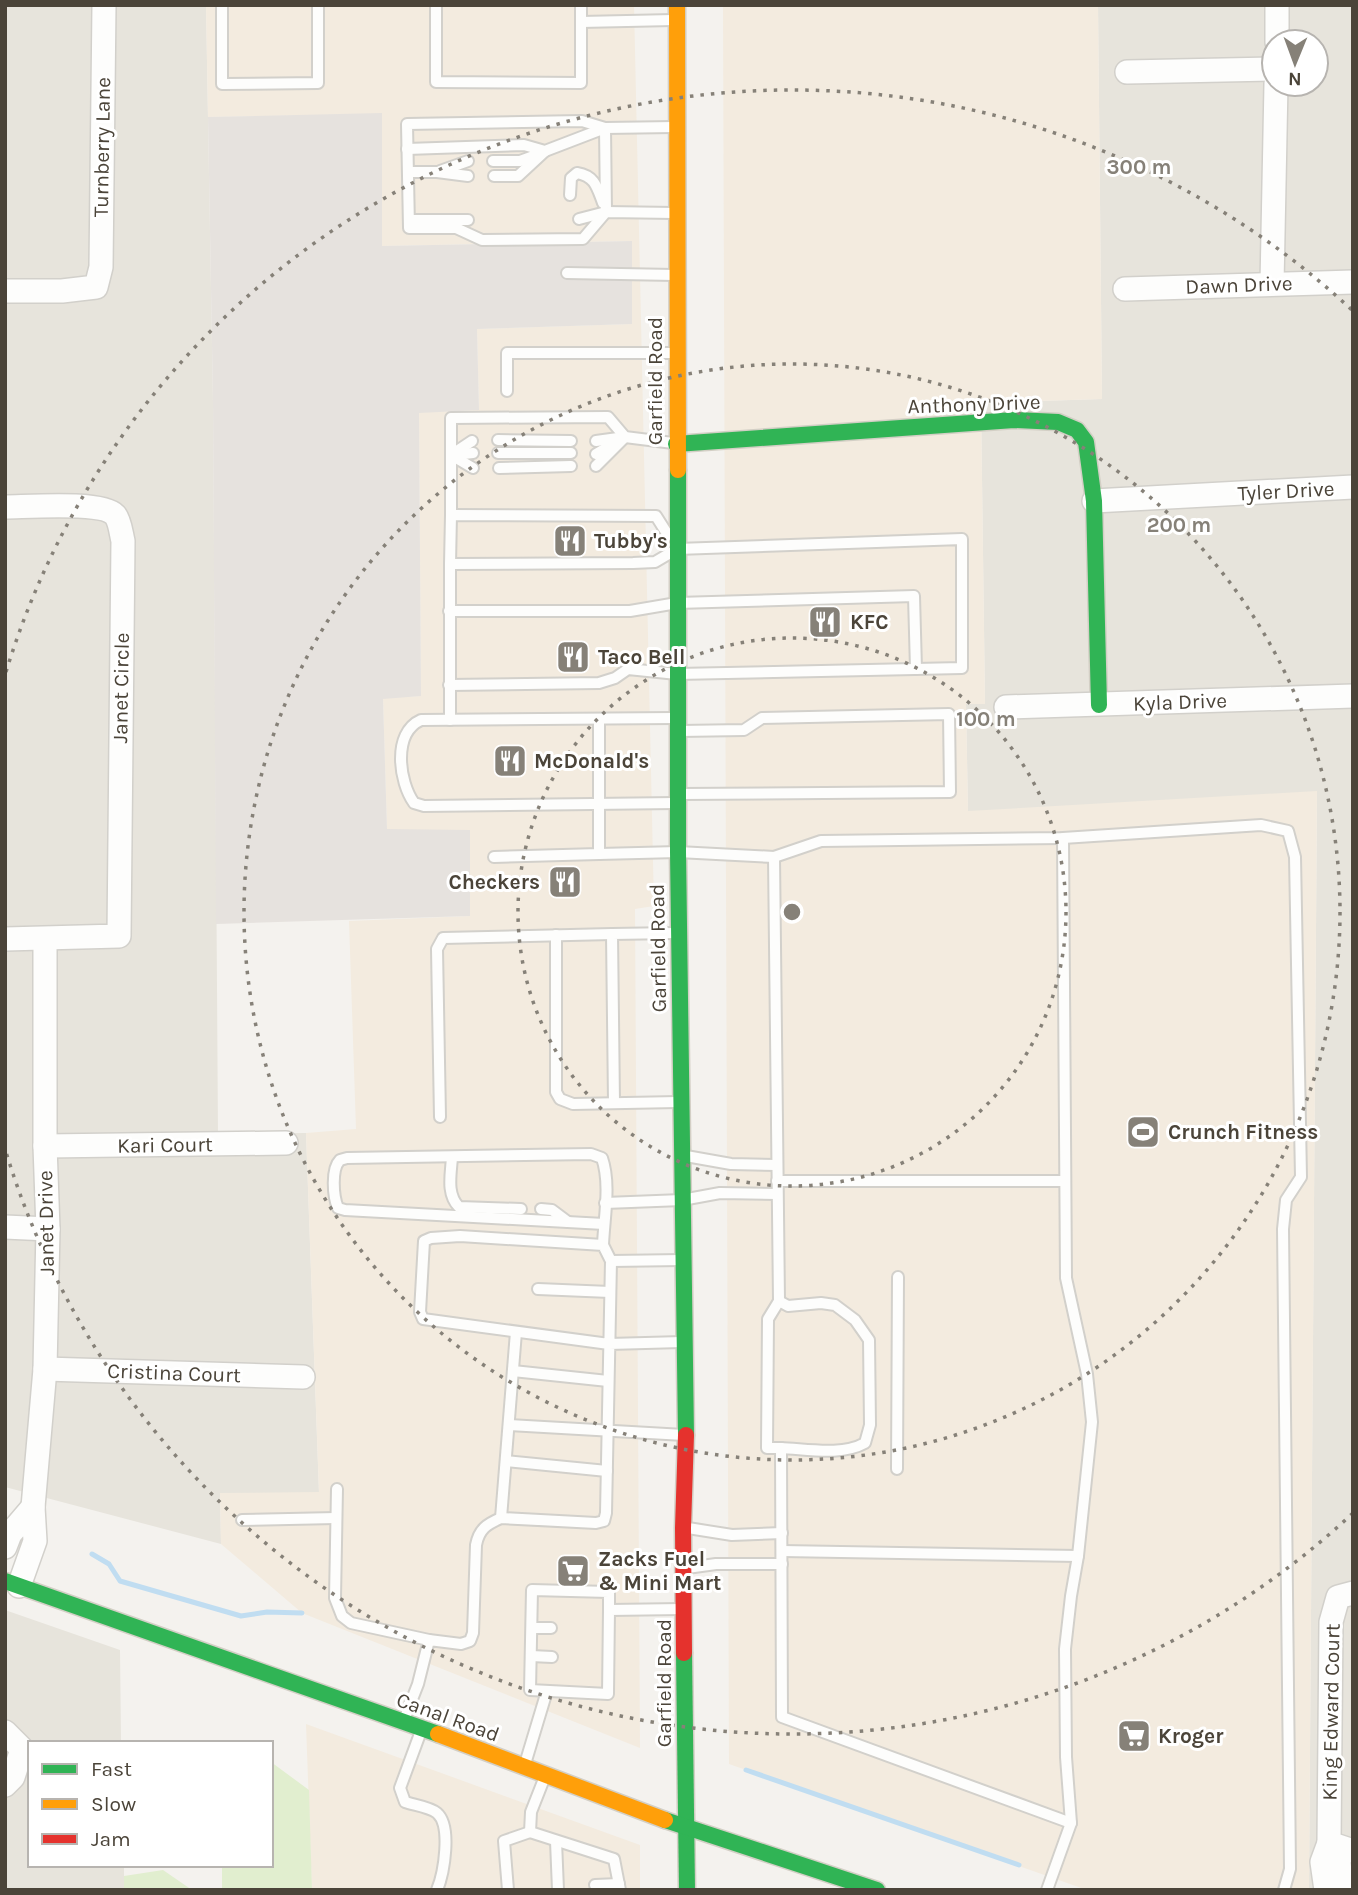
<svg xmlns="http://www.w3.org/2000/svg" width="1358" height="1895" viewBox="0 0 1358 1895" font-family="Karla,sans-serif">
	<rect width="100%" height="100%" fill="#f4f2ee"/>
	<g fill="#e7e4dc" fill-rule="evenodd">
		<path d="M5,5H206L213,402L218,1134L306,1133L319,1493H220L221,1544L5,1487Z"/>
		<path d="M1098,5H1353V1890H1309L1317,792L968,812L966,704L985,703L981,403L1102,399ZM1274,42H1316V84H1274Z"/>
		<path d="M5,1610L120,1650L121,1743H30V1865H124V1890H5Z"/>
	</g>
	<g fill="#f3ebdf">
		<path d="M206,5H634L654,906L635,909L640,1748L302,1613L221,1544L220,1493L319,1492L306,1133L356,1129L349,921L470,916L387,829L383,698L421,696L419,412L479,410L477,329L632,324V273L631,241L382,246V114L208,117Z"/>
		<path d="M723,5H1098L1102,399L981,403L985,704H966L968,811L1317,791L1309,1890H1087L729,1764Z"/>
		<path d="M306,1724L640,1845V1890H312Z"/>
	</g>
	<path fill="#e6e2de" d="M382,113V246L632,241V324L477,329L479,410L419,413L421,696L383,699L387,829L470,830V916L216,924L213,402L208,117Z"/>
	<g fill="#e1eecf">
		<path d="M271,1762L309,1790L312,1890H222V1865H271Z"/>
		<path d="M163,1870L192,1890H124V1876Z"/>
	</g>
	<g fill="none" stroke-linecap="round" stroke-linejoin="round">
		<g stroke="#c0ddf1" stroke-width="5">
			<path d="M92,1554L109,1564L120,1581L241,1616L267,1612L302,1613"/>
			<path d="M746,1770L1019,1865"/>
		</g>
		<defs>
			<g id="lane">
				<path d="M222,5V84L318,83V5"/>
				<path d="M436,5V82L581,83V22"/>
				<path d="M581,5V22L673,20"/>
				<path d="M674,127L605,128L582,121L407,124L409,228H456L482,240L583,239L606,212L674,213"/>
				<path d="M407,149L524,145L545,151L605,128L606,212"/>
				<path d="M493,161H520L539,154"/>
				<path d="M440,171L468,161"/>
				<path d="M408,172H437L468,176"/>
				<path d="M494,176H518L545,151"/>
				<path d="M570,195L571,178L577,173C595,176 597,187 603,203"/>
				<path d="M579,219L606,212"/>
				<path d="M409,220H468"/>
				<path d="M567,273L674,275"/>
				<path d="M507,391V353H674"/>
				<path d="M498,440L571,441"/>
				<path d="M596,441L618,438"/>
				<path d="M498,453H571"/>
				<path d="M596,454L613,444"/>
				<path d="M451,455L472,441"/>
				<path d="M451,455L473,468"/>
				<path d="M454,455L473,453"/>
				<path d="M596,466L625,437"/>
				<path d="M499,468L571,466"/>
				<path d="M451,515V418L608,417L625,437L673,443"/>
				<path d="M449,611H630L677,603L914,596L916,669"/>
				<path d="M449,685L599,683L615,678L628,669L677,674L962,668V539L677,549L655,562L633,563L450,564L451,515L656,516L668,535"/>
				<path d="M675,718L421,720C392,733 399,782 414,803L424,806L676,803"/>
				<path d="M450,720V564"/>
				<path d="M680,731L744,730L762,718L949,714L950,792L680,794"/>
				<path d="M599,854L678,852L774,857L821,841L1063,838L1261,825L1288,831L1295,857L1301,1177L1286,1200L1283,1229L1290,1869L1284,1890"/>
				<path d="M494,857L599,854V719"/>
				<path d="M774,857L779,1301L768,1319L767,1448H781L782,1717L1071,1823"/>
				<path d="M556,935V1092L560,1099L573,1104L678,1102"/>
				<path d="M614,1102L612,934L675,933"/>
				<path d="M440,1117L437,949L443,938L612,934"/>
				<path d="M686,1156L731,1164L777,1165"/>
				<path d="M452,1157C451,1174 446,1194 459,1207L521,1209"/>
				<path d="M777,1181H1065"/>
				<path d="M605,1203L682,1200L720,1193L777,1194"/>
				<path d="M541,1209L552,1210L568,1222"/>
				<path d="M603,1245C604,1218 611,1184 602,1158L591,1154L347,1158L340,1160C331,1169 333,1196 338,1208L345,1210L604,1224"/>
				<path d="M611,1261L682,1260"/>
				<path d="M538,1289L610,1292"/>
				<path d="M779,1301L788,1306L821,1303L835,1305L855,1320L869,1340L870,1425L865,1443C842,1456 807,1449 781,1448"/>
				<path d="M513,1371L608,1381"/>
				<path d="M509,1425L684,1435"/>
				<path d="M506,1461L607,1471"/>
				<path d="M897,1469L898,1277"/>
				<path d="M337,1489L335,1598L342,1616L351,1623L429,1640"/>
				<path d="M501,1518L516,1332"/>
				<path d="M242,1520L336,1518"/>
				<path d="M688,1528L732,1535L782,1533"/>
				<path d="M782,1551L1078,1556"/>
				<path d="M687,1568L716,1564H782"/>
				<path d="M609,1610V1592L532,1590L530,1690L608,1694L609,1610L682,1609"/>
				<path d="M532,1628H551"/>
				<path d="M531,1656L552,1657"/>
				<path d="M404,1720L418,1684L429,1640L461,1644L470,1641L473,1633L476,1545C479,1529 487,1524 501,1518L596,1523L604,1521L606,1513L611,1261L603,1245L460,1236L431,1238L424,1241L420,1312L423,1319L609,1344L682,1342"/>
				<path d="M421,1731L400,1788L405,1802C414,1805 430,1807 437,1813C452,1826 444,1873 437,1890"/>
				<path d="M525,1764L547,1691"/>
				<path d="M544,1779L531,1812L530,1832L614,1859L620,1890"/>
				<path d="M556,1841L558,1890"/>
				<path d="M595,1885L619,1884"/>
				<path d="M508,1890L504,1841L530,1832"/>
				<path d="M1047,1890L1071,1823L1066,1757L1065,1649L1071,1596L1078,1556L1092,1422L1087,1374L1066,1278L1063,838"/>
			</g>
			<g id="street">
				<path d="M1277,42V5"/>
				<path d="M1127,72L1274,69"/>
				<path d="M1272,284L1276,84"/>
				<path d="M1125,289L1353,282"/>
				<path d="M5,291H62L96,287L101,267L104,5"/>
				<path d="M1094,501L1353,487"/>
				<path d="M5,507C26,507 102,501 115,515C120,521 121,533 123,541L119,936L5,939"/>
				<path d="M1006,707L1353,696"/>
				<path d="M45,1146L286,1143"/>
				<path d="M5,1227L48,1229"/>
				<path d="M45,1369L303,1377"/>
				<path d="M33,1507L45,1369L48,1229L45,1146V939"/>
				<path d="M5,1547L10,1534L33,1507L35,1541L19,1586"/>
				<path d="M1353,1593L1338,1597L1331,1622L1329,1843L1353,1851"/>
				<path d="M5,1732L22,1749L13,1777L5,1785"/>
				<path d="M1326,1890L1322,1862L1329,1843L1339,1862L1342,1890"/>
			</g>
			<g id="fast">
				<path d="M676,444L1014,420L1058,422L1077,430L1086,442L1094,501L1099,705"/>
				<path d="M678,470V852L686,1435"/>
				<path d="M5,1581L438,1734"/>
				<path d="M684,1653L687,1890"/>
				<path d="M665,1820L877,1890"/>
			</g>
			<g id="slow">
				<path d="M677,5L678,470"/>
				<path d="M438,1734L665,1820"/>
			</g>
			<path id="jam" d="M684,1653L683,1528L686,1435"/>
		</defs>
		<use href="#lane" stroke="#d2d0cb" stroke-width="14"/>
		<use href="#street" stroke="#d2d0cb" stroke-width="26"/>
		<use href="#fast" stroke="#d3cfc5" stroke-width="19"/>
		<use href="#slow" stroke="#d3cfc5" stroke-width="19"/>
		<use href="#jam" stroke="#d3cfc5" stroke-width="19"/>
		<use href="#lane" stroke="#fdfdfc" stroke-width="10"/>
		<use href="#street" stroke="#fdfdfc" stroke-width="23"/>
		<use href="#fast" stroke="#30b455" stroke-width="16"/>
		<use href="#slow" stroke="#ff9f0a" stroke-width="16"/>
		<use href="#jam" stroke="#e5322d" stroke-width="16"/>
	</g>
	<g fill="none" stroke="#868178" stroke-width="3.5" stroke-dasharray="3.5 7">
		<circle cx="792" cy="912" r="274"/>
		<circle cx="792" cy="912" r="548"/>
		<path d="M1353 1513A822 822 0 0 1 6 1152M6 672A822 822 0 0 1 1353 311"/>
	</g>
	<defs>
		<symbol id="restaurant-square" viewBox="-11 -11 22 22"><rect x="-9" y="-9" width="18" height="18" rx="4" fill="#868178" stroke="#fff"/><path d="M-5-6h1v4h1v-4h1v4h1v-4h1v5L-1.5 .5V6h-2V.5L-5-1ZM5-6V6H3V1.5H1.5Q1.5-4 5-6Z" fill="#fff"/></symbol>
		<symbol id="stadium-square" viewBox="-11 -11 22 22"><rect x="-9" y="-9" width="18" height="18" rx="4" fill="#868178" stroke="#fff"/><path d="M0-5a6.5 5 0 1 0 0 10a6.5 5 0 1 0 0-10ZM-3.5-1.8h7v3.6h-7Z" fill="#fff"/></symbol>
		<symbol id="supermarket-square" viewBox="-11 -11 22 22"><rect x="-9" y="-9" width="18" height="18" rx="4" fill="#868178" stroke="#fff"/><path d="M-6-5.5h2.5l.6 2H6L4.5 2H-2.5L-4.4-4H-6ZM-1.5 3.2a1.3 1.3 0 1 0 .1 0ZM3 3.2a1.3 1.3 0 1 0 .1 0Z" fill="#fff"/></symbol>
	</defs>
	<g fill-rule="evenodd">
		<use href="#restaurant-square" x="551" y="522" width="38" height="38"/>
		<use href="#restaurant-square" x="806" y="603" width="38" height="38"/>
		<use href="#restaurant-square" x="554" y="638" width="38" height="38"/>
		<use href="#restaurant-square" x="491" y="742" width="38" height="38"/>
		<use href="#restaurant-square" x="546" y="863" width="38" height="38"/>
		<use href="#stadium-square" x="1124" y="1113" width="38" height="38"/>
		<use href="#supermarket-square" x="554" y="1552" width="38" height="38"/>
		<use href="#supermarket-square" x="1115" y="1717" width="38" height="38"/>
	</g>
	<g text-anchor="middle" stroke-width="6" stroke-linejoin="round" paint-order="stroke">
		<g font-size="21" fill="#4b4439" stroke="#fff">
			<text transform="translate(102 147) rotate(-89)" y="7">Turnberry Lane</text>
			<text transform="translate(1239 285) rotate(-2)" y="7">Dawn Drive</text>
			<text transform="translate(655 381) rotate(-90)" y="7">Garfield Road</text>
			<text transform="translate(974 404) rotate(-2)" y="7">Anthony Drive</text>
			<text transform="translate(1286 491) rotate(-3)" y="7">Tyler Drive</text>
			<text transform="translate(121 688) rotate(-89)" y="7">Janet Circle</text>
			<text transform="translate(1180 702) rotate(-2)" y="7">Kyla Drive</text>
			<text transform="translate(658 948) rotate(-91)" y="7">Garfield Road</text>
			<text transform="translate(165 1145) rotate(-1)" y="7">Kari Court</text>
			<text transform="translate(46 1223) rotate(-91)" y="7">Janet Drive</text>
			<text transform="translate(174 1373) rotate(2)" y="7">Cristina Court</text>
			<text transform="translate(664 1683) rotate(-90)" y="7">Garfield Road</text>
			<text transform="translate(1331 1712) rotate(-89)" y="7">King Edward Court</text>
			<text transform="translate(448 1717) rotate(20)" y="7">Canal Road</text>
		</g>
		<g font-size="21" font-weight="bold" fill="#4b4439" stroke="#fff" text-anchor="start">
			<text x="594" y="548">Tubby's</text>
			<text x="850" y="629">KFC</text>
			<text x="598" y="664">Taco Bell</text>
			<text x="534" y="768">McDonald's</text>
			<text x="540" y="889" text-anchor="end">Checkers</text>
			<text x="1168" y="1139">Crunch Fitness</text>
			<text x="598" y="1566">Zacks Fuel<tspan x="598" dy="24">&amp; Mini Mart</tspan></text>
			<text x="1158" y="1743">Kroger</text>
		</g>
	</g>
	<circle cx="792" cy="912" r="10" fill="#868178" stroke="#fff" stroke-width="3.5"/>
	<g font-size="21" text-anchor="middle" font-weight="bold" fill="#868178" stroke="#fff" stroke-width="6" stroke-linejoin="round" paint-order="stroke">
		<text x="1139" y="174">300 m</text>
		<text x="1179" y="532">200 m</text>
		<text x="986" y="726">100 m</text>
	</g>
	<rect width="1358" height="1895" fill="none" stroke="#4b4439" stroke-width="14"/>
	<rect x="28" y="1741" width="245" height="126" fill="#ffffff" stroke="#b7b4b0" stroke-width="2"/>
	<rect x="42" y="1764" width="35" height="10" fill="#30b455" stroke="#b7b4b0" stroke-width="2"/>
	<text x="91" y="1776" font-size="21" fill="#4b4439">Fast</text>
	<rect x="42" y="1799" width="35" height="10" fill="#ff9f0a" stroke="#b7b4b0" stroke-width="2"/>
	<text x="91" y="1811" font-size="21" fill="#4b4439">Slow</text>
	<rect x="42" y="1834" width="35" height="10" fill="#e5322d" stroke="#b7b4b0" stroke-width="2"/>
	<text x="91" y="1846" font-size="21" fill="#4b4439">Jam</text>
	<g transform="translate(1295 63) rotate(181)"><circle r="33" fill="#ffffff" stroke="#b7b4b0" stroke-width="2"/>
	<path d="M0-5L12 26L0 18L-12 26Z" fill="#868178"/>
	<text y="-10" font-size="19" font-weight="bold" text-anchor="middle" fill="#4b4439">N</text>
	</g>
</svg>
